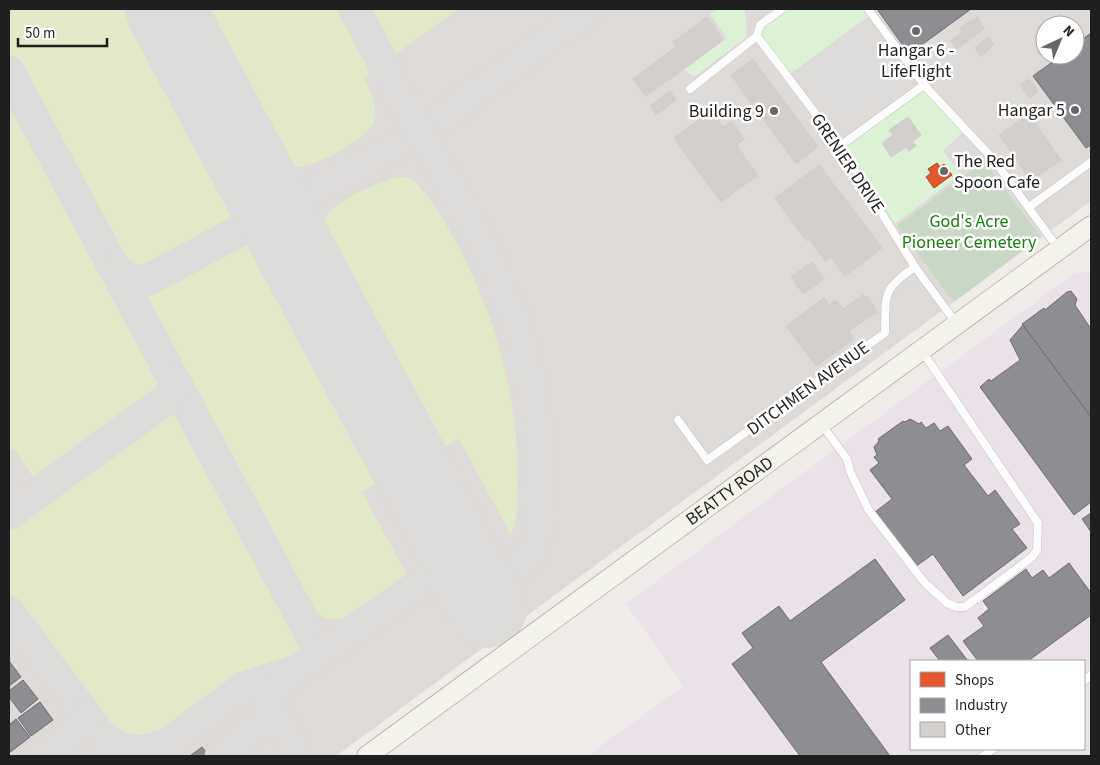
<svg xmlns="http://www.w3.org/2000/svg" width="1100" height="765" viewBox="0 0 1100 765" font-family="'Source Sans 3',sans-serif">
	<rect width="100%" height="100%" fill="#eeebe8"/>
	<path fill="#ebe1e8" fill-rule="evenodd" d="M1085,271H1091V756H587L684,686L626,604L1070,276ZM911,661H1084V749H911Z"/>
	<path fill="#dddad7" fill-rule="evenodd" d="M9,9H1091V201L336,756H9ZM1045,25H1075V55H1045Z"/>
	<g fill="#e1e9c8">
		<path d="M9,9H133L241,209L240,214L228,224L146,269L134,273L124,270L9,54Z"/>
		<path d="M198,9H342L368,58L370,73L364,78C370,91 379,107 374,122C368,139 312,169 294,167C290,166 288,163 285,160L281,162Z"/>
		<path d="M366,9H458L395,55L389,52Z"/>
		<path d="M9,92L164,377C165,389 158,393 150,401L37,483L14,449L9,452Z"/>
		<path d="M398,177L410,178L416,183C434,201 446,224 458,246C496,318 517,394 518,476C518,495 519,518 511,535L459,439L435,452L323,241C323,234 321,224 325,217C337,199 378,183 398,177Z"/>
		<path d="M253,240L258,241L386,478L362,492L405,571V575L352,615C328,625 316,616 301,597L143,303L146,296L155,289L238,244Z"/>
		<path d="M164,415H177L182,417L307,644L288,663L276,669L245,679L229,688L158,740L144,744H131L119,740L106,730L9,599V525Z"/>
	</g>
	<path fill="#c9d8c4" d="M984,161L1041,237L954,302L897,226Z"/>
	<g fill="#dbf2d4">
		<path d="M718,9H745L747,37L694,77L684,70L727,38L710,14Z"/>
		<path d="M787,9H864L869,16L790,74L761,35L764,26Z"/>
		<path d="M924,89L964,131L943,151L961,174L895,224L845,146Z"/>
	</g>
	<g fill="#dedcdb">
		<path d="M864,23L909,85L845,132L800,70Z"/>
		<path d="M943,32L956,49L954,51L960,59L934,79L915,52Z"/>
		<path d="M965,132L987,157L963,174L946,151Z"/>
	</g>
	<path fill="#e4572e" stroke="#a9462a" d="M937,163L940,167L944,164L952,175L934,188L926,177L931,173L928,169Z"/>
	<g fill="#8d8d92" stroke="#6c6c70">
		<path d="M877,9H971L909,54Z"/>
		<path d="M1091,33V145L1086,148L1033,76L1062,55H1075V45Z"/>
		<path d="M1071,291L1077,299L1075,305L1091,329V417L1022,324L1044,308L1045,310L1067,292Z"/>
		<path d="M1023,325L1091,417V502L1074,515L980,387L989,379L991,381L1020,360L1010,340Z"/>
		<path d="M910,419L919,424L921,422L926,428L934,423L940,431L948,426L972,459L964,465L988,496L995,490L1020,524L1012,529L1027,548L963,596L933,554L915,567L875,512L892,499L870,470L879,463L874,457L877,455L874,447L879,441L878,439L903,421L905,422Z"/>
		<path d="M1091,513V532L1082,519Z"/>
		<path d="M875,559L905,600L821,662L890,756H800L732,664L753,648L742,633L779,606L790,621Z"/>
		<path d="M1069,563L1091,593V615L1028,661H978L963,641L984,626L978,618L989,609L983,601L1026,569L1032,578L1043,570L1049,578Z"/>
		<path d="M948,635L968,661H940L930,648Z"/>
		<path d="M9,661L21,677L9,686Z"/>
		<path d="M23,680L38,699L21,713L9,697V691Z"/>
		<path d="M40,702L53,720L31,736L18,718Z"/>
		<path d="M16,719L30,737L9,753V725Z"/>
		<path d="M202,747L209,756H190Z"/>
	</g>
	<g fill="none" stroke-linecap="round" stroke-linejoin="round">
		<g stroke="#dcdbd9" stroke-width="32">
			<path d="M9,72L314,641L317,652L312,660"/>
			<path d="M115,269L130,280H148L239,231L253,216L258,201L255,180L204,80"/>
			<path d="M346,345C334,321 292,253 291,231C291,215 299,201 312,192L421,132L591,9"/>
			<path d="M403,451L457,547L480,559L493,581C491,593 483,599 471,598L459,590L456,578L461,562L442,528"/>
			<path d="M9,514L168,398L173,389V379"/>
			<path d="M9,612L101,736L119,748L140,752L166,745L245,687L296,671L440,571C469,556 500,585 525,559C542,542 540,512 540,490C541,421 529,354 503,290C486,248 462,209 440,169C412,116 383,62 354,9"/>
			<path d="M221,754L264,722L268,717L271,707"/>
			<path d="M42,756L84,724L86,717"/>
			<path d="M289,756C306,726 235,714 296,671"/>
		</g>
		<path stroke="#dcdbd9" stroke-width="80" d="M165,9L487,608"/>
	</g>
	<g fill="#d2cfcd" stroke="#d1ccc9">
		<path d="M707,17L723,40L689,65L673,42Z"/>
		<path d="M977,17L984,29L957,49L951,41L963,32L960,28Z"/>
		<path d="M988,37L994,45L981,56L975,48Z"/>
		<path d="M676,47L689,65L646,96L633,79Z"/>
		<path d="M753,59L818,147L796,164L731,75Z"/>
		<path d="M1029,79L1038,91L1030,98L1020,85Z"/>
		<path d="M670,91L676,100L656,115L650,106Z"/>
		<path d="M711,111L723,128L731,121L744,139L736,145L758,175L721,202L674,138Z"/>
		<path d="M1029,114L1061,160L1031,181L999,135Z"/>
		<path d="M908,117L921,135L913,141L916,146L909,151L906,147L891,157L882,143L893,135L889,130Z"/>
		<path d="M819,165L882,248L845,276L831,256L825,261L809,239L807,241L775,198Z"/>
		<path d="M812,262L824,279L803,294L791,277Z"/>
		<path d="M863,295L865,298L867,296L877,312L848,331L854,339L816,366L786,326L824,298L829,305L836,300L843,309Z"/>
	</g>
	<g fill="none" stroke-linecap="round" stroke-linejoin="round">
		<defs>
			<g id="service">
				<path d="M782,9L760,25L757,36L840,146L915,267L956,323"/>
				<path d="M868,9L924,85L994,160L1058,248"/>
				<path d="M690,89L757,36"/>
				<path d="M840,146L924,85"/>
				<path d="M1029,207L1091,162"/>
				<path d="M678,420L707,460L885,333C886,295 881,290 915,267"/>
				<path d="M822,425L847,459L850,471L868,509L924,582L947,603L956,607H965L1032,557L1037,550L1038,523L922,351"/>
				<path d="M1084,681L1091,675"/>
				<path d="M983,756L993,749"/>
			</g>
			<g id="secondary">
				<path id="s1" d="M367,756L1091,226"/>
			</g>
		</defs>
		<use href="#service" stroke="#c3c2c0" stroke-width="9"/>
		<use href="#secondary" stroke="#989480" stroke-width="21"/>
		<use href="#service" stroke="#fcfcfc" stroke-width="8"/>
		<use href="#secondary" stroke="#f3f2eb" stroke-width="20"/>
	</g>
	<g fill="#676665" stroke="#fff" stroke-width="2">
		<circle cx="916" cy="31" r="5"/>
		<circle cx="1075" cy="110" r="5"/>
		<circle cx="774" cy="111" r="5"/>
		<circle cx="944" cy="171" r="5"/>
	</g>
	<g text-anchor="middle" stroke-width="5" stroke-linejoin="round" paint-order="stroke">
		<g font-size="18" fill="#1f1f1f" stroke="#fff" text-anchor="end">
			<text x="916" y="56" text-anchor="middle">Hangar 6 -<tspan x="916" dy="21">LifeFlight</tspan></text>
			<text x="1065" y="116">Hangar 5</text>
			<text x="764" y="117">Building 9</text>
			<text x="954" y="167" text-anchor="start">The Red<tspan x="954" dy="21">Spoon Cafe</tspan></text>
		</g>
		<g font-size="18" fill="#1f1f1f" stroke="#fff">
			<text transform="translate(848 163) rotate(56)" y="6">GRENIER DRIVE</text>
			<text transform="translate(808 388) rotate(-36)" y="6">DITCHMEN AVENUE</text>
			<text dy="6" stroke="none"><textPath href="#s1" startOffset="449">BEATTY ROAD</textPath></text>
		</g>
		<g font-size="18" fill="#1d7c0f" stroke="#fff">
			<text x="969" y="227">God's Acre<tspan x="969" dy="21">Pioneer Cemetery</tspan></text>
		</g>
	</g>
	<rect width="1100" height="765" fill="none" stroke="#1f1f1f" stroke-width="20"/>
	<rect x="910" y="660" width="175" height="90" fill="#ffffff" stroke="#a5a5a5"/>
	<rect x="920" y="672" width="25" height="15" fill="#e4572e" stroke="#a5a5a5"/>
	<text x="955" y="685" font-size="15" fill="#1f1f1f">Shops</text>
	<rect x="920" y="698" width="25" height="15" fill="#8d8d92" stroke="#a5a5a5"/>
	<text x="955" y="710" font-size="15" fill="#1f1f1f">Industry</text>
	<rect x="920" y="722" width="25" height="15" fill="#d2cfcd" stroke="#a5a5a5"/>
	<text x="955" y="735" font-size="15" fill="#1f1f1f">Other</text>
	<g transform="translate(1060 40) rotate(44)"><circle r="24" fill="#ffffff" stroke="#a5a5a5"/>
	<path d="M0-4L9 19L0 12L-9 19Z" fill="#676665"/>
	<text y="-8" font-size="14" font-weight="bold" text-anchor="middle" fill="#1f1f1f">N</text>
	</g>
	<path d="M18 38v8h89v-8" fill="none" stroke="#1f1f1f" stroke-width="2.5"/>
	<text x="25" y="38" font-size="15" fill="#1f1f1f" stroke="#ffffff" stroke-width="4" paint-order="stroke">50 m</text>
</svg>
